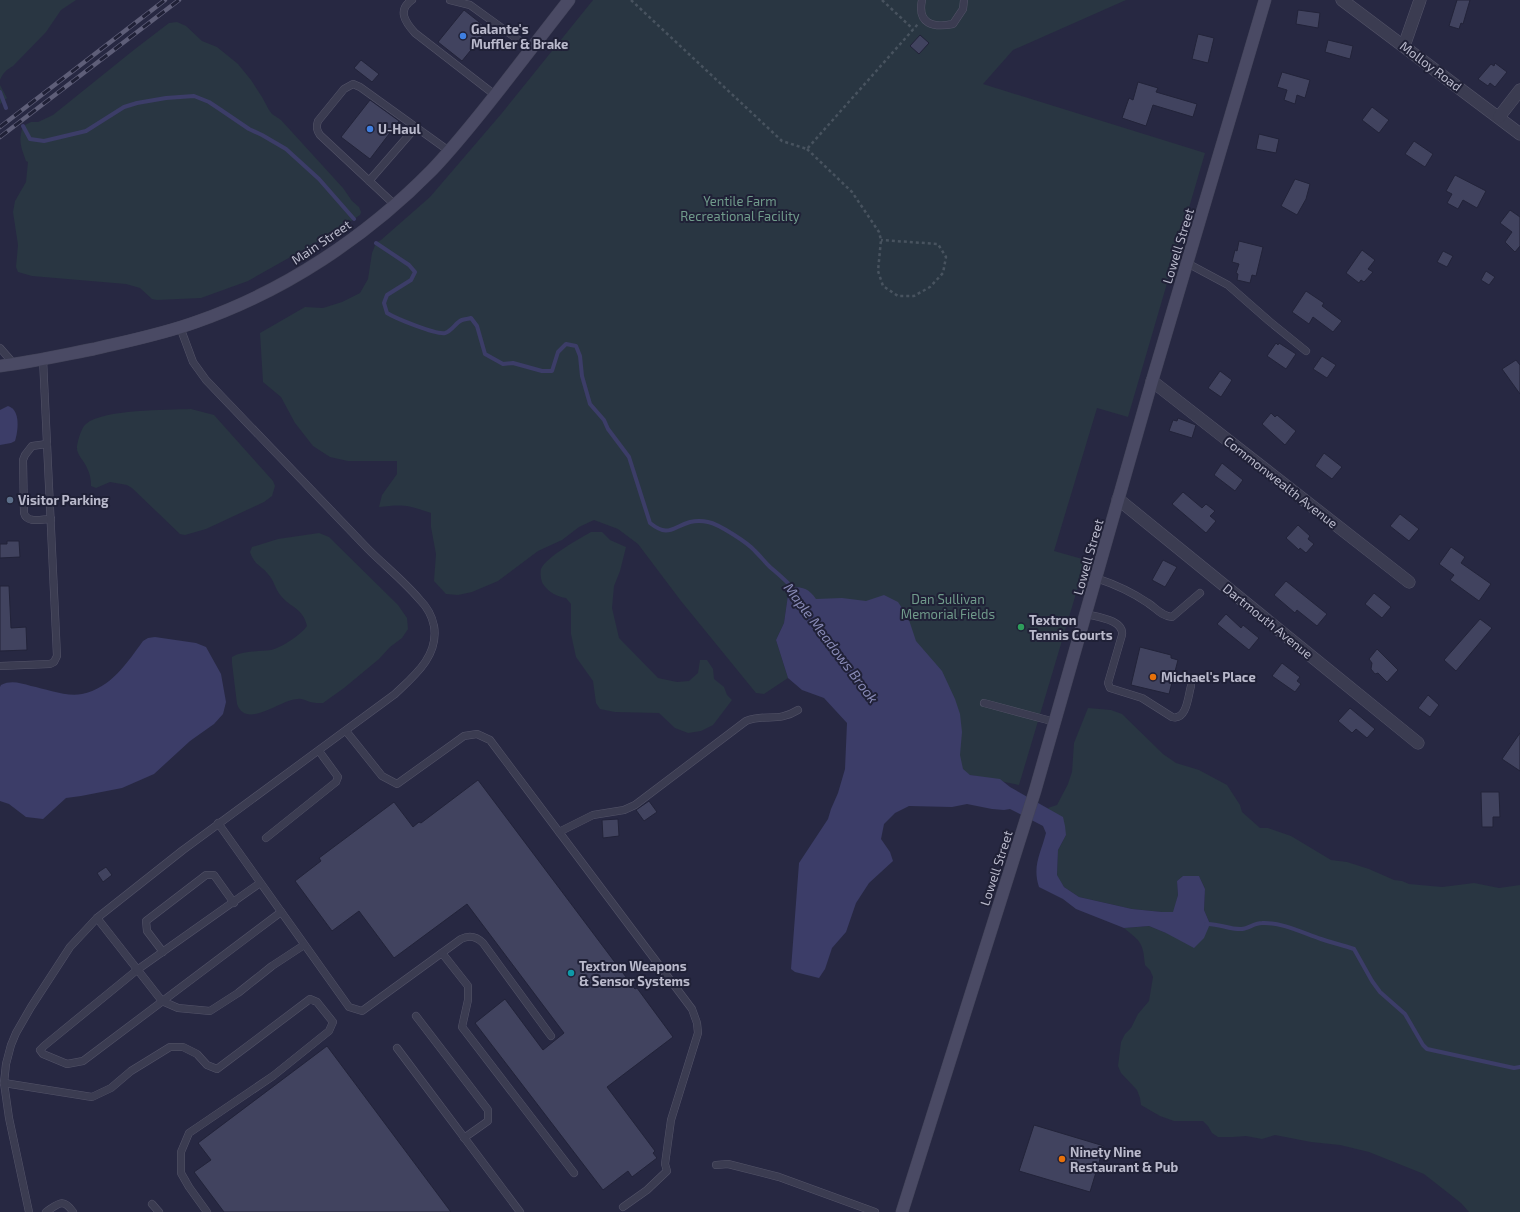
<svg xmlns="http://www.w3.org/2000/svg" width="1520" height="1212" viewBox="0 0 1520 1212" font-family="'Exo 2',sans-serif">
	<rect width="100%" height="100%" fill="#272842"/>
	<g fill="#293642">
		<path d="M0,0H76L61,10L46,32L13,66C6,70 3,73 0,80Z"/>
		<path d="M593,0H1126L1013,50L983,84L1205,153L1128,417L1097,408L1054,551L1086,560L1019,785L912,763L788,595L784,623L776,640L788,678L764,694L756,693L681,601L638,544L618,529L594,520L579,527L562,540L538,551L498,581L472,592L458,595L446,594L434,581L436,554L431,527V513C408,505 403,504 379,507L382,495L397,474V461H348L330,457L313,446L295,423L281,397L263,382L260,333L305,307L323,308L342,302L360,293L368,279L372,253L376,243L381,240L430,197L502,113Z"/>
		<path d="M177,22L186,26L202,41L217,47L238,64L251,80L262,97L269,110L272,114L281,120L343,188L352,201L359,207L361,212L360,215L333,233L248,281L201,298L157,300L152,299L140,288L126,284L32,276L18,272L16,267L18,245L13,212L15,201L26,182L28,162L26,161C21,147 18,141 23,126L31,122H38L53,115L135,49L169,23Z"/>
		<path d="M0,85L7,98L0,104Z"/>
		<path d="M191,409L214,415L273,481L275,486L272,496L264,502L206,529L185,535L180,534L132,488L127,485L110,482L96,488L91,486C91,479 90,474 87,468C84,460 76,455 77,446C78,440 81,428 86,424C103,409 167,410 191,409Z"/>
		<path d="M591,532H602L610,540L626,547L620,571L614,586L612,608L619,638L658,678L677,682L689,681L698,673L700,660H707L713,669L714,679L724,687L727,695L732,700L713,725L701,731L688,733L675,728L659,713L615,712L600,709L596,703L593,681L576,657L571,634V604L566,598C558,597 548,592 543,584C541,581 540,574 541,569C546,557 579,539 591,532Z"/>
		<path d="M319,533L329,537L398,605L407,618L408,629L402,638L390,647L379,659L344,688L323,703C319,703 314,703 310,702C306,701 302,698 298,699C281,699 246,730 237,704L232,663V657C244,650 258,652 271,650C281,648 302,634 307,626C303,608 291,608 281,596C275,589 274,580 268,574C260,564 255,566 250,552L252,547L278,539Z"/>
		<path d="M1088,708L1111,710L1122,714L1163,754L1176,763L1199,770L1227,785L1240,805L1242,812L1260,828H1268L1291,836L1331,860L1347,862L1369,869L1394,880L1402,881L1409,884L1442,887L1474,883L1499,888L1520,885V1212H1469L1461,1203L1424,1174L1369,1152L1340,1145L1311,1142L1275,1135L1262,1139L1246,1136L1233,1137H1218L1212,1133L1208,1126L1203,1121H1174L1160,1116L1141,1105L1140,1098L1137,1090L1121,1073L1118,1066L1121,1042L1125,1034L1131,1028L1138,1014L1149,1001L1153,977L1150,970L1145,965C1143,942 1141,942 1124,928L1149,926L1166,933L1210,924L1204,910L1205,889L1199,876H1183L1177,881L1178,895L1174,912H1162L1132,909L1079,897L1064,887L1057,876L1058,850L1066,835L1048,808L1057,805L1068,784L1072,772L1074,743Z"/>
	</g>
	<g fill="#3c3d68">
		<path d="M8,406C21,410 18,431 15,441L11,443L0,445V410Z"/>
		<path d="M792,587C804,587 809,589 816,599L842,598L866,601L884,595L898,602L908,617L916,641L942,671L955,699L960,714L962,732L960,755L963,769L970,775L1000,779L1010,787L1063,817L1065,826L1066,835L1058,850L1057,875L1064,887L1079,897L1132,909L1162,912H1173L1178,895L1177,881L1183,876H1199L1205,889L1204,910L1210,924L1204,938L1194,948L1166,933L1149,926L1124,928L1076,909L1063,899L1039,887C1032,866 1041,853 1046,833L1043,826L1010,809L1004,810L992,809L967,804L952,807L909,806L895,813L884,824L881,839L890,852L893,861L869,883L856,903L846,932L832,948L825,969L819,978L795,972L791,969L799,863L828,819L831,809L838,793L845,769L847,723L824,698L802,690L788,678L776,640L784,623L788,595Z"/>
		<path d="M155,637L196,643L206,647L221,674L226,702L223,714L214,724L190,741L154,774L122,788L81,796L66,798L43,819L26,817L9,804L0,801V687L1,685C11,680 20,683 31,686C46,689 66,697 82,694C111,688 127,663 143,641L148,638Z"/>
	</g>
	<g fill="none" stroke-linecap="round" stroke-linejoin="round">
		<g stroke="#3c3d68" stroke-width="4">
			<path d="M0,92L6,108"/>
			<path d="M23,126L30,139L44,141L86,131L124,107L137,103L166,98L194,96L209,102L221,110L249,129L262,135L286,149L319,179L354,219"/>
			<path d="M376,243L409,265L415,272L411,280L387,295L384,303L387,313C395,318 436,335 445,333C452,331 456,322 462,320C465,319 468,319 471,318L477,326L485,354L503,364L513,363L542,371H552L558,352L566,344L576,346L580,356L582,376L590,404L604,420L608,429L629,457L650,523C669,538 672,527 690,522C695,521 703,521 708,522C719,524 748,543 755,551C760,556 765,562 770,567C778,574 788,582 795,591"/>
			<path d="M1206,924C1218,923 1230,930 1242,929C1249,928 1255,923 1262,923C1282,922 1303,933 1321,939C1332,943 1343,945 1354,949L1372,981L1380,992L1405,1014L1423,1045L1427,1049L1514,1068L1520,1067"/>
		</g>
	</g>
	<g fill="#41435f" stroke="#222339">
		<path d="M1457,0H1470L1463,24L1461,23L1459,29L1449,26Z"/>
		<path d="M464,10L488,29L462,61L438,42Z"/>
		<path d="M1298,10L1320,13L1318,28L1296,24Z"/>
		<path d="M1198,34L1214,38L1208,63L1192,59Z"/>
		<path d="M920,35L929,43L919,54L910,46Z"/>
		<path d="M1328,40L1353,46L1350,59L1325,52Z"/>
		<path d="M361,60L379,74L372,82L354,68Z"/>
		<path d="M1495,63L1507,72L1495,87L1490,83L1488,86L1478,79L1491,64L1494,66Z"/>
		<path d="M1282,72L1310,80L1305,98L1297,95L1295,104L1284,100L1287,90L1277,87Z"/>
		<path d="M1138,82L1158,88L1156,92L1197,104L1193,117L1153,105L1146,126L1122,118L1129,98L1133,100Z"/>
		<path d="M370,100L399,121L370,159L341,137Z"/>
		<path d="M1372,107L1389,120L1379,133L1362,120Z"/>
		<path d="M1259,134L1279,139L1276,153L1256,149Z"/>
		<path d="M1414,141L1433,154L1425,167L1405,154Z"/>
		<path d="M1455,175L1486,191L1477,208L1463,200L1458,209L1447,203L1452,194L1446,191Z"/>
		<path d="M1295,179L1310,184L1306,199L1297,215L1281,206Z"/>
		<path d="M1510,210L1520,217V246L1515,252L1505,242L1512,232L1500,223Z"/>
		<path d="M1239,241L1263,247L1256,276L1252,275L1250,283L1237,280L1238,274L1236,273L1239,264L1232,262L1235,250L1237,251Z"/>
		<path d="M1362,250L1375,260L1368,269L1373,272L1364,282L1361,280L1359,283L1346,273Z"/>
		<path d="M1443,251L1453,256L1447,267L1437,262Z"/>
		<path d="M1486,271L1495,277L1489,285L1481,280Z"/>
		<path d="M1306,291L1324,303L1322,306L1342,321L1333,332L1313,317L1309,324L1292,312Z"/>
		<path d="M1276,343L1278,345L1279,343L1296,354L1286,369L1267,356Z"/>
		<path d="M1322,356L1336,365L1327,378L1313,369Z"/>
		<path d="M1516,360L1520,365V394L1502,369Z"/>
		<path d="M1220,371L1232,380L1221,397L1208,388Z"/>
		<path d="M1271,413L1275,417L1277,415L1296,431L1285,445L1262,424Z"/>
		<path d="M1178,418L1196,425L1192,438L1169,431L1173,420L1177,421Z"/>
		<path d="M1324,453L1342,467L1332,479L1315,466Z"/>
		<path d="M1222,463L1243,480L1235,491L1214,475Z"/>
		<path d="M1183,492L1202,508L1206,504L1215,511L1210,516L1216,521L1206,533L1172,504Z"/>
		<path d="M1400,514L1419,529L1409,541L1390,526Z"/>
		<path d="M1298,525L1310,536L1308,539L1314,544L1306,553L1300,548L1299,550L1286,538Z"/>
		<path d="M7,541H19L20,557L0,558V544H7Z"/>
		<path d="M1451,547L1465,557L1461,563L1491,584L1479,601L1450,580L1454,575L1439,564Z"/>
		<path d="M1163,560L1177,567L1165,587L1152,580Z"/>
		<path d="M1286,581L1327,614L1317,626L1297,610L1295,613L1274,595Z"/>
		<path d="M0,586H9L11,628L26,627L27,650L0,651Z"/>
		<path d="M1374,593L1391,607L1382,618L1365,604Z"/>
		<path d="M1226,614L1241,628L1243,625L1259,638L1249,650L1217,624Z"/>
		<path d="M1480,619L1492,628L1456,671L1444,660Z"/>
		<path d="M1140,647L1171,655V658L1178,660L1169,694L1131,685Z"/>
		<path d="M1377,649L1398,670L1387,682L1378,673L1375,674L1371,669L1372,663L1369,659Z"/>
		<path d="M1282,663L1300,677L1297,681L1301,684L1295,692L1272,676Z"/>
		<path d="M1428,695L1439,705L1430,717L1418,708Z"/>
		<path d="M1350,708L1375,729L1367,738L1356,729L1352,733L1338,721Z"/>
		<path d="M1520,733V771L1502,759Z"/>
		<path d="M478,780L635,989L637,988L673,1037L607,1087L655,1151L653,1153L657,1158L632,1177L628,1171L603,1190L475,1023L505,999L543,1050L564,1033L467,904L394,958L359,911L332,931L295,881L321,861L319,858L394,802L413,827L419,822L421,823Z"/>
		<path d="M1481,792H1499L1500,817H1493V827H1482Z"/>
		<path d="M649,801L657,812L644,821L636,810Z"/>
		<path d="M618,819L619,836L603,838L602,820Z"/>
		<path d="M106,867L112,875L103,882L97,873Z"/>
		<path d="M327,1046L451,1212H224L194,1172L211,1160L198,1143Z"/>
		<path d="M1034,1125L1104,1146L1090,1192L1019,1171Z"/>
	</g>
	<g fill="none" stroke-linecap="round" stroke-linejoin="round">
		<defs>
			<g id="lane">
				<path d="M412,0C397,10 405,22 415,33L495,95"/>
				<path d="M450,0L470,5L531,49"/>
				<path d="M922,0C917,24 933,28 953,24L963,9L964,0"/>
				<path d="M369,181L416,127"/>
				<path d="M395,205L320,135C317,131 316,126 318,121L344,89L353,84L360,87L449,151"/>
				<path d="M1187,263L1228,285L1269,321L1306,351"/>
				<path d="M0,348L14,364"/>
				<path d="M47,444L32,446L25,455L23,460L24,513C27,524 42,519 51,519"/>
				<path d="M1096,578C1114,584 1132,592 1148,603C1156,608 1161,616 1172,617L1200,593"/>
				<path d="M1086,614C1098,617 1124,620 1122,635L1108,683L1110,688L1142,698L1172,717C1187,721 1188,696 1191,686"/>
				<path d="M0,666L50,664L54,662L57,656L43,359"/>
				<path d="M984,703L1055,722"/>
				<path d="M346,731L382,776L397,784L464,736L477,734L490,740L692,1009L697,1023L698,1033L671,1120L665,1164L667,1171L647,1190L623,1207"/>
				<path d="M218,823L349,1007L362,1011L461,939C469,935 476,936 483,943L551,1036"/>
				<path d="M559,832L593,815L624,810L635,805L746,721C767,713 777,723 798,710"/>
				<path d="M266,838L336,782L338,777L319,751"/>
				<path d="M260,883L137,970L44,1046L40,1050L43,1054L67,1064L83,1061L281,912"/>
				<path d="M97,918L162,1001L178,1008L210,1011L238,993L272,966L304,945"/>
				<path d="M163,952L147,931L146,921L206,875H214L234,903"/>
				<path d="M442,953L468,986V1000L462,1027L574,1173"/>
				<path d="M416,1016L488,1110V1121L464,1138"/>
				<path d="M397,1048L520,1212"/>
				<path d="M4,1083L92,1097L111,1088L131,1071L170,1047H183L197,1054L207,1065L217,1069L310,999L317,1002L333,1022L329,1031L273,1076L189,1133L181,1152V1173L189,1187L207,1212"/>
				<path d="M716,1165L728,1164L779,1177L875,1212"/>
				<path d="M152,1204L159,1212"/>
				<path d="M29,1212L9,1118L4,1083L6,1064L11,1045L16,1033L31,1007L70,947L97,918L183,850L395,694C414,676 439,656 434,626C432,616 427,607 420,600C404,581 385,566 368,549C314,492 260,436 206,380L193,362L180,327"/>
				<path d="M46,1212C58,1204 63,1197 73,1212"/>
			</g>
			<g id="street">
				<path d="M1342,0L1520,134"/>
				<path d="M1404,46L1420,0"/>
				<path d="M1499,117L1520,90"/>
				<path d="M1152,381L1409,582"/>
				<path d="M1118,499L1418,743"/>
			</g>
			<g id="secondary">
				<path d="M0,366C32,362 63,355 94,349C128,341 163,334 196,322C285,291 366,237 432,170C456,145 478,117 500,89C523,59 546,30 569,0"/>
				<path d="M902,1212L1035,791L1152,381L1265,0"/>
			</g>
		</defs>
		<use href="#lane" stroke="#545469" stroke-width="8"/>
		<use href="#street" stroke="#545469" stroke-width="13"/>
		<use href="#secondary" stroke="#424358" stroke-width="13"/>
		<g stroke="#48535f" stroke-width="2.5" stroke-dasharray="3 3" stroke-linecap="butt">
			<path d="M631,0L782,141L807,149L918,24"/>
			<path d="M882,0L913,29"/>
			<path d="M807,149L852,192L879,232L881,240L878,271L883,286L898,296H914L930,287L943,273L946,257L938,244L881,240"/>
		</g>
		<use href="#lane" stroke="#3b3c51" stroke-width="7"/>
		<use href="#street" stroke="#3b3c51" stroke-width="12"/>
		<use href="#secondary" stroke="#4a4a64" stroke-width="12"/>
		<defs>
			<g id="rail">
				<path d="M0,127L165,0"/>
				<path d="M0,137L179,0"/>
			</g>
		</defs>
		<use href="#rail" stroke="#5e5e78" stroke-width="4.5"/>
		<use href="#rail" stroke="#202137" stroke-width="3" stroke-dasharray="9" stroke-linecap="butt"/>
	</g>
	<g fill="#3f7fe0" stroke="#202137" stroke-width="1.5">
		<circle cx="463" cy="36" r="4"/>
		<circle cx="370" cy="129" r="4"/>
	</g>
	<circle fill="#5c6f8a" stroke="#202137" stroke-width="1.5" cx="10" cy="500" r="4"/>
	<circle fill="#2e9e5b" stroke="#202137" stroke-width="1.5" cx="1021" cy="627" r="4"/>
	<g fill="#e8710a" stroke="#202137" stroke-width="1.5">
		<circle cx="1153" cy="677" r="4"/>
		<circle cx="1062" cy="1159" r="4"/>
	</g>
	<circle fill="#0f9aa8" stroke="#202137" stroke-width="1.5" cx="571" cy="973" r="4"/>
	<g text-anchor="middle" stroke-width="4" stroke-linejoin="round" paint-order="stroke">
		<g font-size="13" font-weight="bold" fill="#b9b9cb" stroke="#202137" text-anchor="start">
			<text x="471" y="34">Galante's<tspan x="471" dy="15">Muffler &amp; Brake</tspan></text>
			<text x="378" y="134">U-Haul</text>
			<text x="18" y="505">Visitor Parking</text>
			<text x="1029" y="625">Textron<tspan x="1029" dy="15">Tennis Courts</tspan></text>
			<text x="1161" y="682">Michael's Place</text>
			<text x="579" y="971">Textron Weapons<tspan x="579" dy="15">&amp; Sensor Systems</tspan></text>
			<text x="1070" y="1157">Ninety Nine<tspan x="1070" dy="15">Restaurant &amp; Pub</tspan></text>
		</g>
		<g font-size="13" fill="#b9b9cb" stroke="#202137">
			<text transform="translate(1431 66) rotate(37)" y="5">Molloy Road</text>
			<text transform="translate(321 242) rotate(-34)" y="5">Main Street</text>
			<text transform="translate(1178 246) rotate(-73)" y="5">Lowell Street</text>
			<text transform="translate(1281 482) rotate(38)" y="5">Commonwealth Avenue</text>
			<text transform="translate(1088 557) rotate(-74)" y="5">Lowell Street</text>
			<text transform="translate(1268 621) rotate(39)" y="5">Dartmouth Avenue</text>
			<text transform="translate(996 868) rotate(-72)" y="5">Lowell Street</text>
		</g>
		<g font-size="13" fill="#709b8b" stroke="#202137">
			<text x="740" y="206">Yentile Farm<tspan x="740" dy="15">Recreational Facility</tspan></text>
			<text x="948" y="604">Dan Sullivan<tspan x="948" dy="15">Memorial Fields</tspan></text>
		</g>
		<g font-size="14" font-style="italic" fill="#888ab6" stroke="#202137">
			<text transform="translate(831 643) rotate(53)" y="5">Maple Meadows Brook</text>
		</g>
	</g>
</svg>
